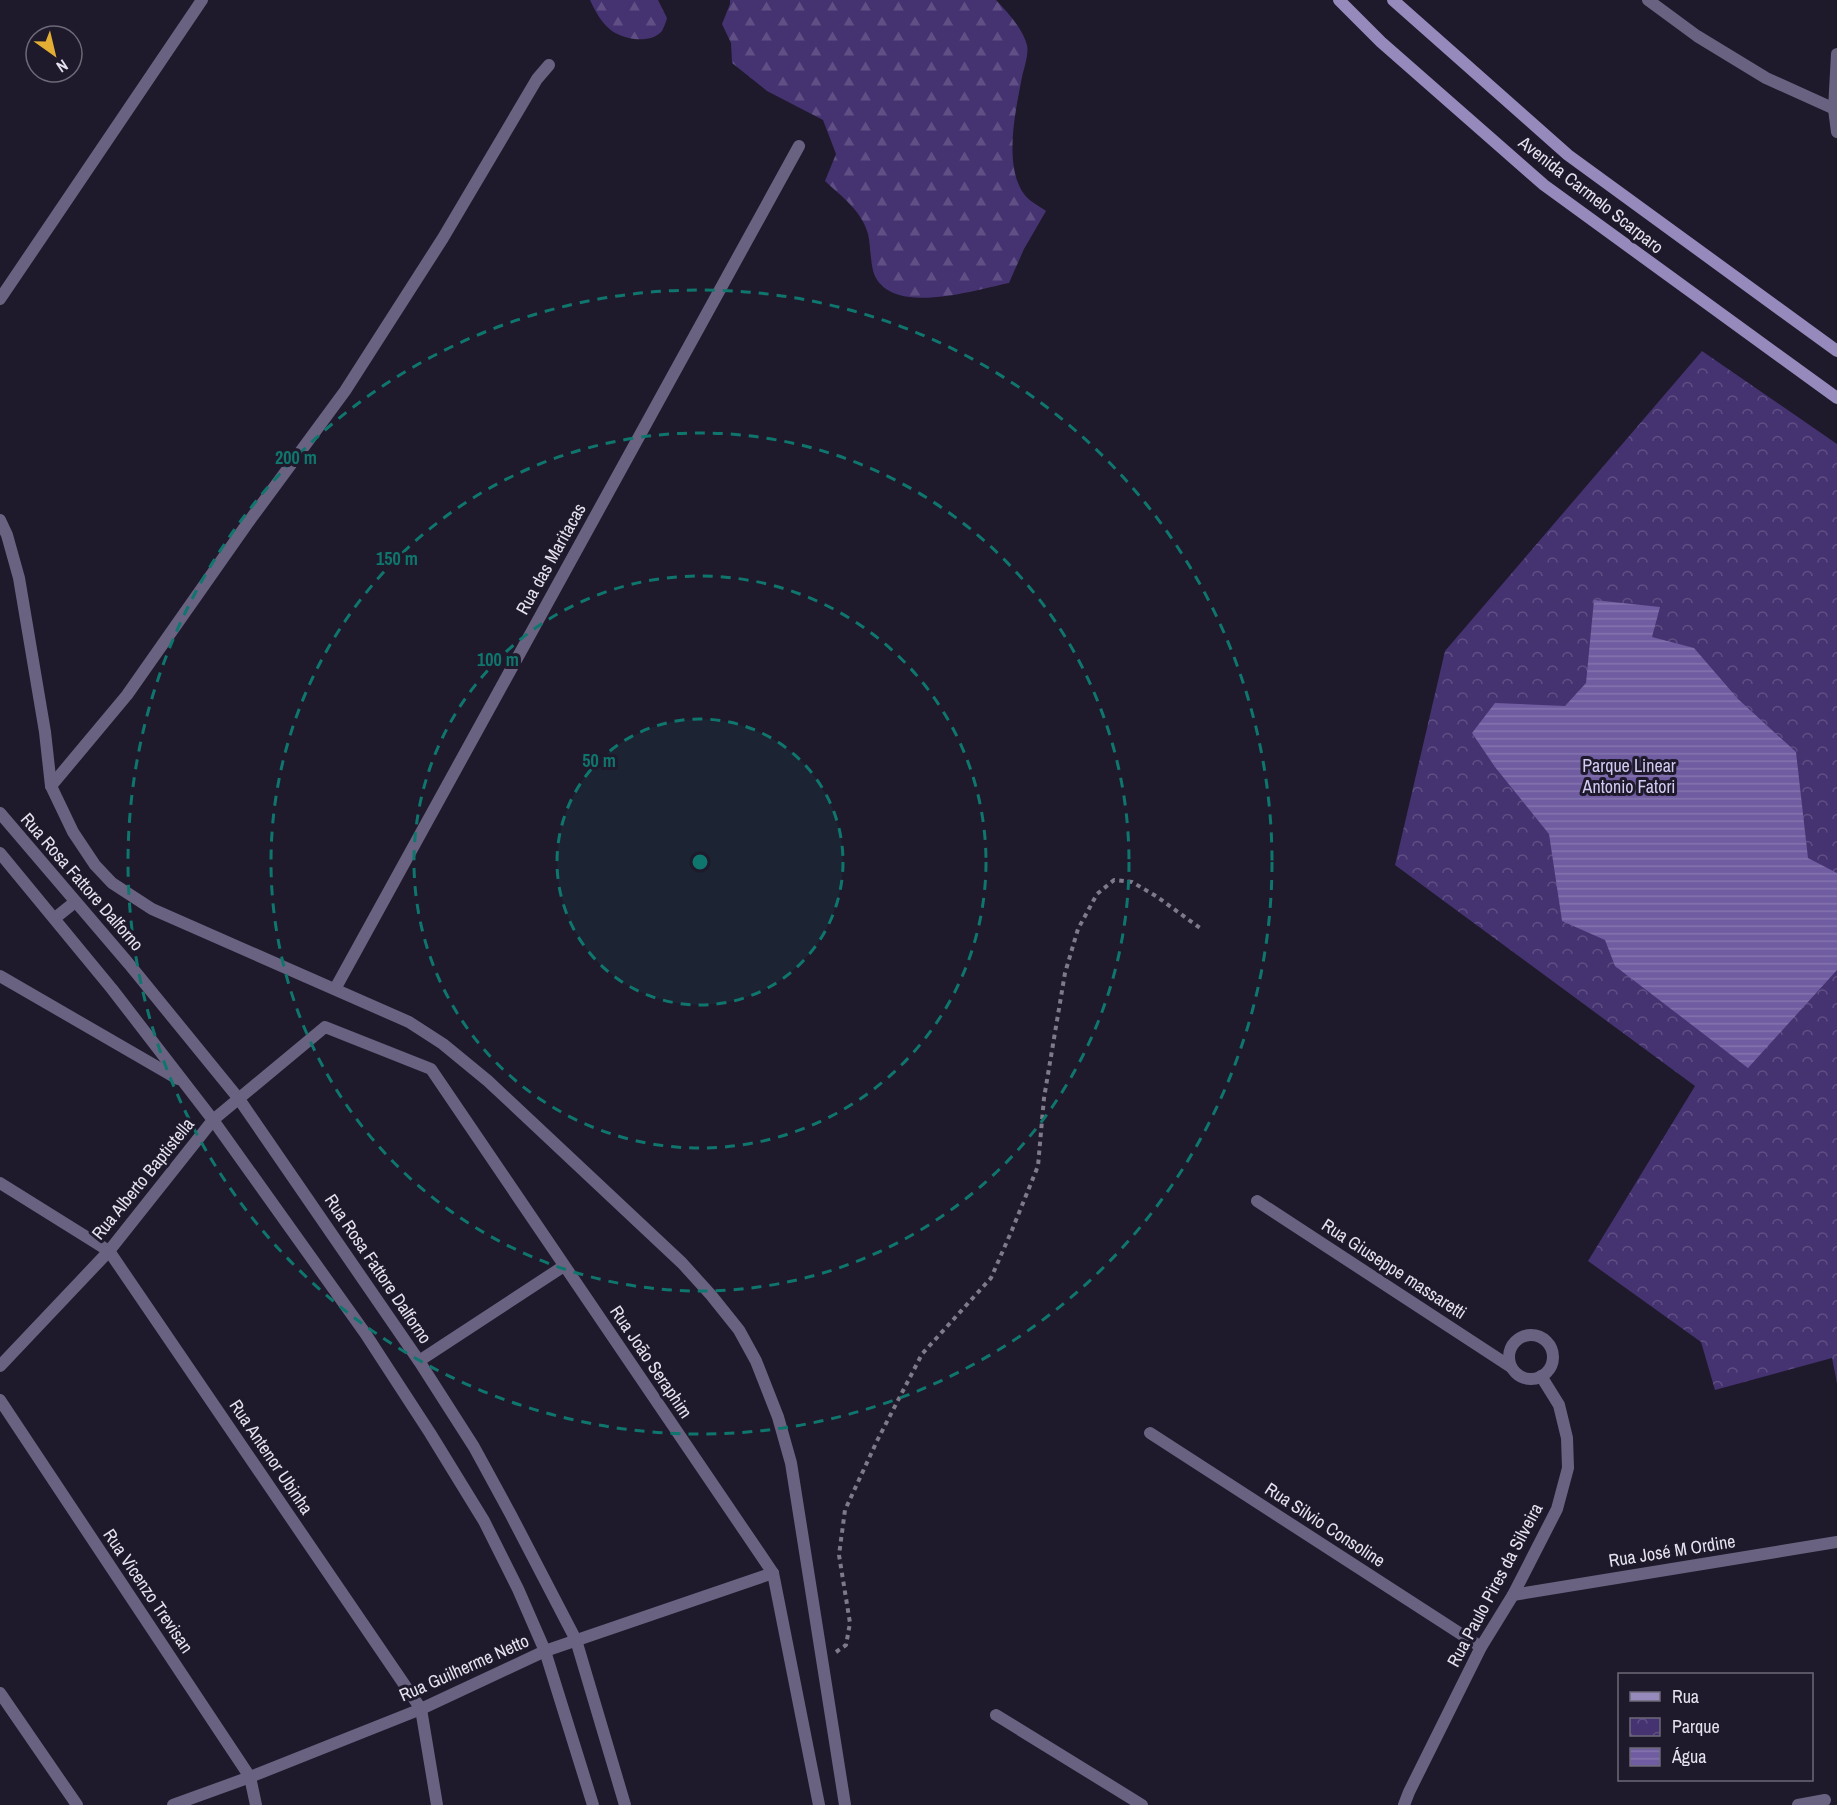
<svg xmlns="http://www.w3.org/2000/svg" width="1837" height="1805" viewBox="0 0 1837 1805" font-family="'Archivo Narrow',sans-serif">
	<defs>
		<pattern id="forest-firs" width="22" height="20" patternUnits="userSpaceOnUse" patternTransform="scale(1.5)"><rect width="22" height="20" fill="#453270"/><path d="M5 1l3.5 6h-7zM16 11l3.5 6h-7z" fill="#604f85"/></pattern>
		<pattern id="park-crowns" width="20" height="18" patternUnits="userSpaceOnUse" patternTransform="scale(1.5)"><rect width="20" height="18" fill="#453270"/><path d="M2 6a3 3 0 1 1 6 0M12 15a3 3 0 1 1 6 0" fill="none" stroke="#604f85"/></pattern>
		<pattern id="water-rules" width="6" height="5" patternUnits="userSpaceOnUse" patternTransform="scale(1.5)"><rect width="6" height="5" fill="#705da1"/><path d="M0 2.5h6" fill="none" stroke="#8474ae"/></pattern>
	</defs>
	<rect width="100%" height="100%" fill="#1e192b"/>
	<g fill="url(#forest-firs)">
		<path d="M590,0H658L667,18C666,22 664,27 662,31C651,44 625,40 612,31C602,24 595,11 590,0Z"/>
		<path d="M730,0H996C1008,13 1023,29 1027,45C1029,54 1024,68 1022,77C1016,109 1003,165 1024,194C1029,201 1039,206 1046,211L1024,249L1009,283C975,290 897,315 876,278C870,268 871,246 868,234C862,211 841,196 825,181L836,154L823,120L767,91L732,63L731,43L722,24L730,4Z"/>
	</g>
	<path fill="url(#park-crowns)" d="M1702,351L1837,444V1383L1832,1358L1715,1390L1701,1342L1588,1261L1695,1086L1395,865L1445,651Z"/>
	<path fill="url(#water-rules)" d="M1594,600L1660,607L1652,637L1694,648L1738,699L1796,752L1808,858L1837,873V970L1748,1068L1615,966L1605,940L1562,921L1549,834L1495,767L1472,733L1495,703L1565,706L1586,683Z"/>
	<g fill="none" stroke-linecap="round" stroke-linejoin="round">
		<path stroke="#7e7a8a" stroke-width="4" stroke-dasharray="4.5 4.5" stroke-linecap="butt" d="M836,1652L846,1645L850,1623L839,1555L845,1510L877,1441L922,1354L991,1278L1012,1230L1038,1166L1044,1098L1065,973L1078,929L1097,894L1114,880L1132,882L1156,896L1200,928"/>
		<g stroke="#696381" stroke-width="12">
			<path d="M1648,0L1697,36L1766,78L1837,110"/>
			<path d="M1837,54L1834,109L1837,132"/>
			<path d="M0,299L202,0"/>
			<path d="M0,520L7,535L19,578L45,732L51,786L73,832L95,865L112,883L152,909L409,1022L443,1044L488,1081L682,1263L711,1295L739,1330L756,1361L778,1417L791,1463L845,1805"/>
			<path d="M51,786L127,695L247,524L345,391L443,238L537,79L549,65"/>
			<path d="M0,813L129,964L239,1099L419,1361L474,1447L511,1515L576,1640L625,1805"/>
			<path d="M0,853L112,989L213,1120L365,1333L430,1433L484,1521L518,1589L545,1651L593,1805"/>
			<path d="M55,918L75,902"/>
			<path d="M0,976L178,1079"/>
			<path d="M335,989L799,146"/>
			<path d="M0,1183L109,1251L421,1709L437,1805"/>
			<path d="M1257,1201L1511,1367"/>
			<circle cx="1531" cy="1357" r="22"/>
			<path d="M419,1361L564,1266"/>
			<path d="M0,1366L109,1251L213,1120L325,1027L431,1069L773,1573L819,1805"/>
			<path d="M0,1400L250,1777L256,1805"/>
			<path d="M1150,1433L1481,1647"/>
			<path d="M1513,1595L1837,1542"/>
			<path d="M0,1693L77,1805"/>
			<path d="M996,1715L1142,1805"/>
			<path d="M173,1805L250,1777L421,1709L545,1651L773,1573"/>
			<path d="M1404,1805L1409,1792L1481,1647L1513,1595L1557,1509L1568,1468L1567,1438L1559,1405L1541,1376"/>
			<path d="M1798,1805L1825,1800"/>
		</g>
		<g stroke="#958abb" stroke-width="12">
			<path d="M1339,0L1381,42L1544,185L1837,398"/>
			<path d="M1393,0L1568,155L1837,351"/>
		</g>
	</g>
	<circle cx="700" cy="862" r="143" fill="#0f766e" fill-opacity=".12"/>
	<g fill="none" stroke="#0f766e" stroke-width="3" stroke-dasharray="10 8">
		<circle cx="700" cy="862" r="143"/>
		<circle cx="700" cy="862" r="286"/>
		<circle cx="700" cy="862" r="429"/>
		<circle cx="700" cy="862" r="572"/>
	</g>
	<g text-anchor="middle" stroke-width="6" stroke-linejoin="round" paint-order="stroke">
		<g font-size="18" fill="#e5e2ef" stroke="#1e192b">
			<text transform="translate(1591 195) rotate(38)" y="6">Avenida Carmelo Scarparo</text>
			<text transform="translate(551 559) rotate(-61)" y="6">Rua das Maritacas</text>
			<text transform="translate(82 882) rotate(49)" y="6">Rua Rosa Fattore Dalforno</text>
			<text transform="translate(143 1179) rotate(-51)" y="6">Rua Alberto Baptistella</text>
			<text transform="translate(378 1269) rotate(56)" y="6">Rua Rosa Fattore Dalforno</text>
			<text transform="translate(1394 1269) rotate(33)" y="6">Rua Giuseppe massaretti</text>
			<text transform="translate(651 1362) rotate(56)" y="6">Rua João Seraphim</text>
			<text transform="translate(271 1457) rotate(56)" y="6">Rua Antenor Ubinha</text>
			<text transform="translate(1325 1525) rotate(33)" y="6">Rua Silvio Consoline</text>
			<text transform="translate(1672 1551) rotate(-9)" y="6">Rua José M Ordine</text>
			<text transform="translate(1495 1585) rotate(-62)" y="6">Rua Paulo Pires da Silveira</text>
			<text transform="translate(148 1591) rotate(56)" y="6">Rua Vicenzo Trevisan</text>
			<text transform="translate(464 1668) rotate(-24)" y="6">Rua Guilherme Netto</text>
		</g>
		<g font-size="18" fill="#d3cbf2" stroke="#1e192b">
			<text x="1629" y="772">Parque Linear<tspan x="1629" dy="21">Antonio Fatori</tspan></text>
		</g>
	</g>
	<circle cx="700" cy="862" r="9" fill="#0f766e" stroke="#1e192b" stroke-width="3"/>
	<g font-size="18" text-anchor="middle" font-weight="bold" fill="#0f766e" stroke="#1e192b" stroke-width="6" stroke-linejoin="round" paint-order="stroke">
		<text x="296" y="464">200 m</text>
		<text x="397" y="565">150 m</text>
		<text x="498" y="666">100 m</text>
		<text x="599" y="767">50 m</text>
	</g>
	<rect x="1618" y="1673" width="195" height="108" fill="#1e192b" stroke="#6e6979" stroke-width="1.5"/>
	<rect x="1630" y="1692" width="30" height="9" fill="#958abb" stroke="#6e6979" stroke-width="1.5"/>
	<text x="1672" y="1703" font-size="18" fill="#e5e2ef">Rua</text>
	<rect x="1630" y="1718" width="30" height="18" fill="url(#park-crowns)" stroke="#6e6979" stroke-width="1.5"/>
	<text x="1672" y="1733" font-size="18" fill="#e5e2ef">Parque</text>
	<rect x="1630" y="1748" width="30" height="18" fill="url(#water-rules)" stroke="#6e6979" stroke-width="1.5"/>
	<text x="1672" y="1763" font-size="18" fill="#e5e2ef">Água</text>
	<g transform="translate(54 54) rotate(146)"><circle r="28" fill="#1e192b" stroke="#6e6979" stroke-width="1.5"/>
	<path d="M0-4.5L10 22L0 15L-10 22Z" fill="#e2af34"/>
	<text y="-9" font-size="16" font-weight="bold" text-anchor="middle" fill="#e5e2ef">N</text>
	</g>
</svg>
